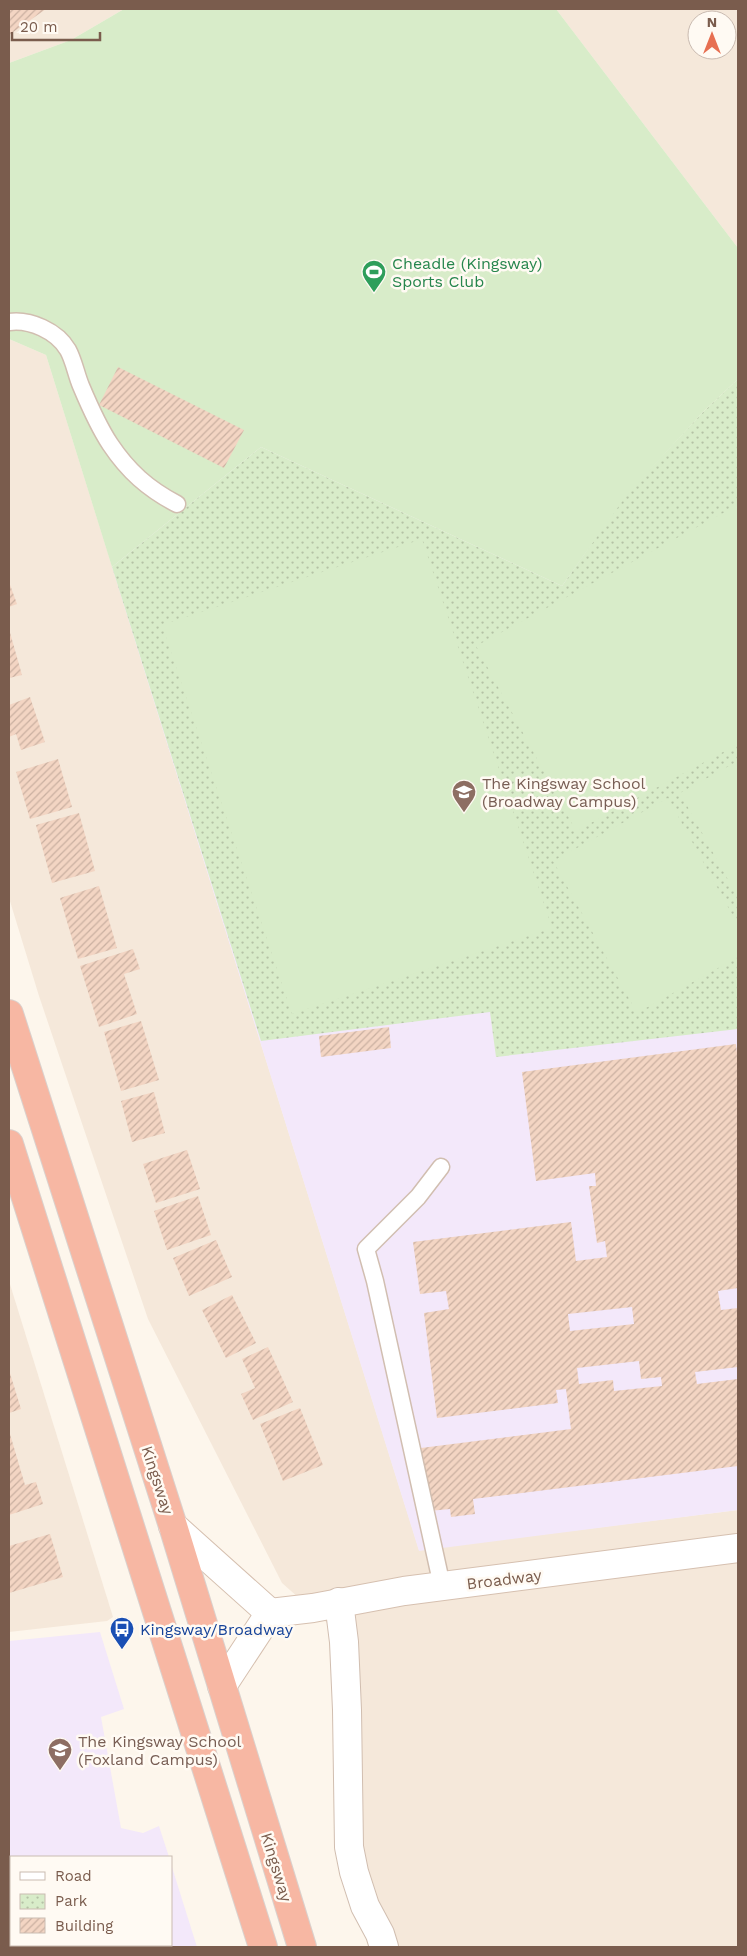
<svg xmlns="http://www.w3.org/2000/svg" width="747" height="1956" viewBox="0 0 747 1956" font-family="'Work Sans',sans-serif">
	<defs>
		<pattern id="park-dots" width="8" height="8" patternUnits="userSpaceOnUse" patternTransform="scale(1.25)"><rect width="8" height="8" fill="#d8ecc9"/><path d="M2 2h.1M6 6h.1" fill="none" stroke="#b4c2a5" stroke-width="1.8" stroke-linecap="round"/></pattern>
		<pattern id="building-hatch" width="6" height="6" patternUnits="userSpaceOnUse" patternTransform="scale(1.25)"><rect width="6" height="6" fill="#f3d5c3"/><path d="M-1 1l2-2M0 6l6-6M5 7l2-2" fill="none" stroke="#cab0a1"/></pattern>
	</defs>
	<rect width="100%" height="100%" fill="#fdf6ec"/>
	<g fill="#f5e8da" fill-rule="evenodd">
		<path d="M9,9H124L71,40L9,63Z"/>
		<path d="M556,9H738V248ZM697,20H727V50H697Z"/>
		<path d="M9,339L46,355L419,1550L738,1510V1947H376L357,1900L343,1637L282,1583L148,1319L39,996L9,898Z"/>
		<path d="M9,1281L113,1617L107,1621L9,1632Z"/>
	</g>
	<g fill="#f3e8fa">
		<path d="M738,379V1510L419,1551L112,567L261,447L562,586L605,524L649,469Z"/>
		<path d="M100,1632L124,1709L101,1717L121,1828L143,1833L159,1826L169,1857H11V1945H171V1864L197,1947H9V1641Z"/>
	</g>
	<path fill="url(#park-dots)" d="M738,379V1029L496,1057L490,1012L261,1041L112,567L261,447L562,586L625,496L703,412Z"/>
	<g fill="#d8ecc9">
		<path d="M124,9H556L738,248V379L703,412L626,496L562,586L261,447L112,567L46,355L9,339V63L71,40Z"/>
		<path d="M738,505V744L576,831L476,646Z"/>
		<path d="M422,539L552,928L292,1014L162,625Z"/>
		<path d="M738,761V898L680,793Z"/>
		<path d="M668,798L738,925V957L637,1013L553,861Z"/>
	</g>
	<g fill="url(#building-hatch)" fill-rule="evenodd">
		<path d="M9,9H46L9,35Z"/>
		<path d="M118,367L244,430L224,468L99,405Z"/>
		<path d="M9,582L17,604L9,607Z"/>
		<path d="M9,629L22,675L9,678Z"/>
		<path d="M30,697L45,742L21,750L16,734L9,737V705Z"/>
		<path d="M58,759L72,807L30,819L16,772Z"/>
		<path d="M79,813L95,871L52,883L36,825Z"/>
		<path d="M99,886L117,948L78,959L60,898Z"/>
		<path d="M133,949L140,969L124,974L137,1014L99,1027L80,966Z"/>
		<path d="M141,1021L159,1080L121,1091L104,1032Z"/>
		<path d="M389,1027L391,1048L321,1057L319,1036Z"/>
		<path d="M736,1044L738,1061V1288L718,1291L721,1310L738,1308V1367L695,1372L697,1384L738,1379V1466L473,1499L475,1514L451,1517L450,1509L429,1511L421,1448L571,1429L566,1389L556,1390L558,1403L437,1418L424,1313L449,1309L446,1291L420,1294L413,1242L571,1222L576,1261L607,1257L605,1241L597,1243L589,1186H596L595,1173L536,1181L522,1072ZM632,1307L634,1324L570,1331L568,1314ZM639,1361L641,1379L661,1377L662,1386L614,1391L613,1380L579,1384L577,1368Z"/>
		<path d="M154,1092L165,1133L132,1142L121,1101Z"/>
		<path d="M187,1150L200,1189L156,1203L143,1164Z"/>
		<path d="M198,1196L211,1235L167,1250L154,1211Z"/>
		<path d="M216,1240L232,1277L189,1296L173,1258Z"/>
		<path d="M232,1295L256,1343L226,1358L202,1310Z"/>
		<path d="M268,1347L293,1402L253,1420L241,1394L255,1388L242,1359Z"/>
		<path d="M9,1370L21,1409L9,1413Z"/>
		<path d="M300,1408L323,1465L283,1481L260,1424Z"/>
		<path d="M10,1434L25,1485L36,1482L43,1504L9,1515Z"/>
		<path d="M50,1534L63,1577L9,1593V1546Z"/>
		<path d="M9,1903L11,1904L9,1921Z"/>
	</g>
	<g fill="none" stroke-linecap="round" stroke-linejoin="round">
		<defs>
			<g id="lane">
				<path d="M9,322C30,319 57,331 68,350C74,361 76,374 81,386C89,405 98,426 110,444C128,471 148,489 177,504"/>
				<path d="M441,1167L418,1197L366,1249L375,1281L442,1586"/>
			</g>
			<path id="street" d="M339,1602L344,1642L347,1710L349,1847L354,1872L365,1906L380,1934L384,1947"/>
			<g id="secondary">
				<path d="M173,1526L270,1613L313,1608L404,1591L738,1548"/>
				<path d="M222,1686L270,1613"/>
			</g>
			<g id="highway">
				<path d="M9,1014L173,1526L302,1947"/>
				<path d="M9,1144L263,1947"/>
			</g>
		</defs>
		<use href="#lane" stroke="#d1beb0" stroke-width="19"/>
		<use href="#street" stroke="#d1beb0" stroke-width="30"/>
		<use href="#secondary" stroke="#d6c0b0" stroke-width="30"/>
		<use href="#highway" stroke="#dad1cd" stroke-width="30"/>
		<use href="#lane" stroke="#fff" stroke-width="16"/>
		<use href="#street" stroke="#fff" stroke-width="28"/>
		<use href="#secondary" stroke="#fff" stroke-width="28"/>
		<use href="#highway" stroke="#f7b7a3" stroke-width="28"/>
	</g>
	<defs>
		<symbol id="stadium-pin" viewBox="-11 -11 22 30"><path d="M0 17L-7.5 6A9.5 9.5 0 1 1 7.5 6Z" fill="#2e9e5b" stroke="#fffaf3"/><path d="M0-5a6.5 5 0 1 0 0 10a6.5 5 0 1 0 0-10ZM-3.5-1.8h7v3.6h-7Z" fill="#fff"/></symbol>
		<symbol id="school-pin" viewBox="-11 -11 22 30"><path d="M0 17L-7.5 6A9.5 9.5 0 1 1 7.5 6Z" fill="#8d6e63" stroke="#fffaf3"/><path d="M0-5L7-2L0 1L-7-2ZM-4 1L0 2.5L4 1V4Q0 6-4 4Z" fill="#fff"/></symbol>
		<symbol id="bus-pin" viewBox="-11 -11 22 30"><path d="M0 17L-7.5 6A9.5 9.5 0 1 1 7.5 6Z" fill="#1a4fb4" stroke="#fffaf3"/><path d="M-5-6H5V4H4V6H2V4H-2V6H-4V4H-5ZM-3.5-4V0h7V-4ZM-3.5 1.2v1.5H-2V1.2ZM2 1.2v1.5H3.5V1.2Z" fill="#fff"/></symbol>
	</defs>
	<g fill-rule="evenodd">
		<use href="#stadium-pin" x="360" y="258" width="28" height="38"/>
		<use href="#school-pin" x="450" y="778" width="28" height="38"/>
		<use href="#bus-pin" x="108" y="1615" width="28" height="38"/>
		<use href="#school-pin" x="46" y="1736" width="28" height="38"/>
	</g>
	<g text-anchor="middle" stroke-width="5" stroke-linejoin="round" paint-order="stroke">
		<g font-size="16" fill="#27864d" stroke="#fffaf3" text-anchor="start">
			<text x="392" y="269">Cheadle (Kingsway)<tspan x="392" dy="18">Sports Club</tspan></text>
		</g>
		<g font-size="16" fill="#785e54" stroke="#fffaf3" text-anchor="start">
			<text x="482" y="789">The Kingsway School<tspan x="482" dy="18">(Broadway Campus)</tspan></text>
			<text x="78" y="1747">The Kingsway School<tspan x="78" dy="18">(Foxland Campus)</tspan></text>
		</g>
		<g font-size="16" fill="#7a5c4d" stroke="#fffaf3">
			<text transform="translate(158 1480) rotate(72)" y="6">Kingsway</text>
			<text transform="translate(504 1579) rotate(-7)" y="6">Broadway</text>
			<text transform="translate(277 1867) rotate(73)" y="6">Kingsway</text>
		</g>
		<g font-size="16" fill="#164399" stroke="#fffaf3" text-anchor="start">
			<text x="140" y="1635">Kingsway/Broadway</text>
		</g>
	</g>
	<rect width="747" height="1956" fill="none" stroke="#7a5c4d" stroke-width="20"/>
	<rect x="10" y="1856" width="162" height="90" fill="#fffaf3" stroke="#cabbb1"/>
	<rect x="20" y="1872" width="25" height="8" fill="#ffffff" stroke="#cabbb1"/>
	<text x="55" y="1881" font-size="15" fill="#7a5c4d">Road</text>
	<rect x="20" y="1894" width="25" height="15" fill="url(#park-dots)" stroke="#cabbb1"/>
	<text x="55" y="1906" font-size="15" fill="#7a5c4d">Park</text>
	<rect x="20" y="1918" width="25" height="15" fill="url(#building-hatch)" stroke="#cabbb1"/>
	<text x="55" y="1931" font-size="15" fill="#7a5c4d">Building</text>
	<g transform="translate(712 35)"><circle r="24" fill="#fffaf3" stroke="#cabbb1"/>
	<path d="M0-4L9 19L0 12L-9 19Z" fill="#e76f51"/>
	<text y="-8" font-size="14" font-weight="bold" text-anchor="middle" fill="#7a5c4d">N</text>
	</g>
	<path d="M12 32v8h88v-8" fill="none" stroke="#7a5c4d" stroke-width="2.5"/>
	<text x="20" y="32" font-size="15" fill="#7a5c4d" stroke="#fffaf3" stroke-width="4" paint-order="stroke">20 m</text>
</svg>
